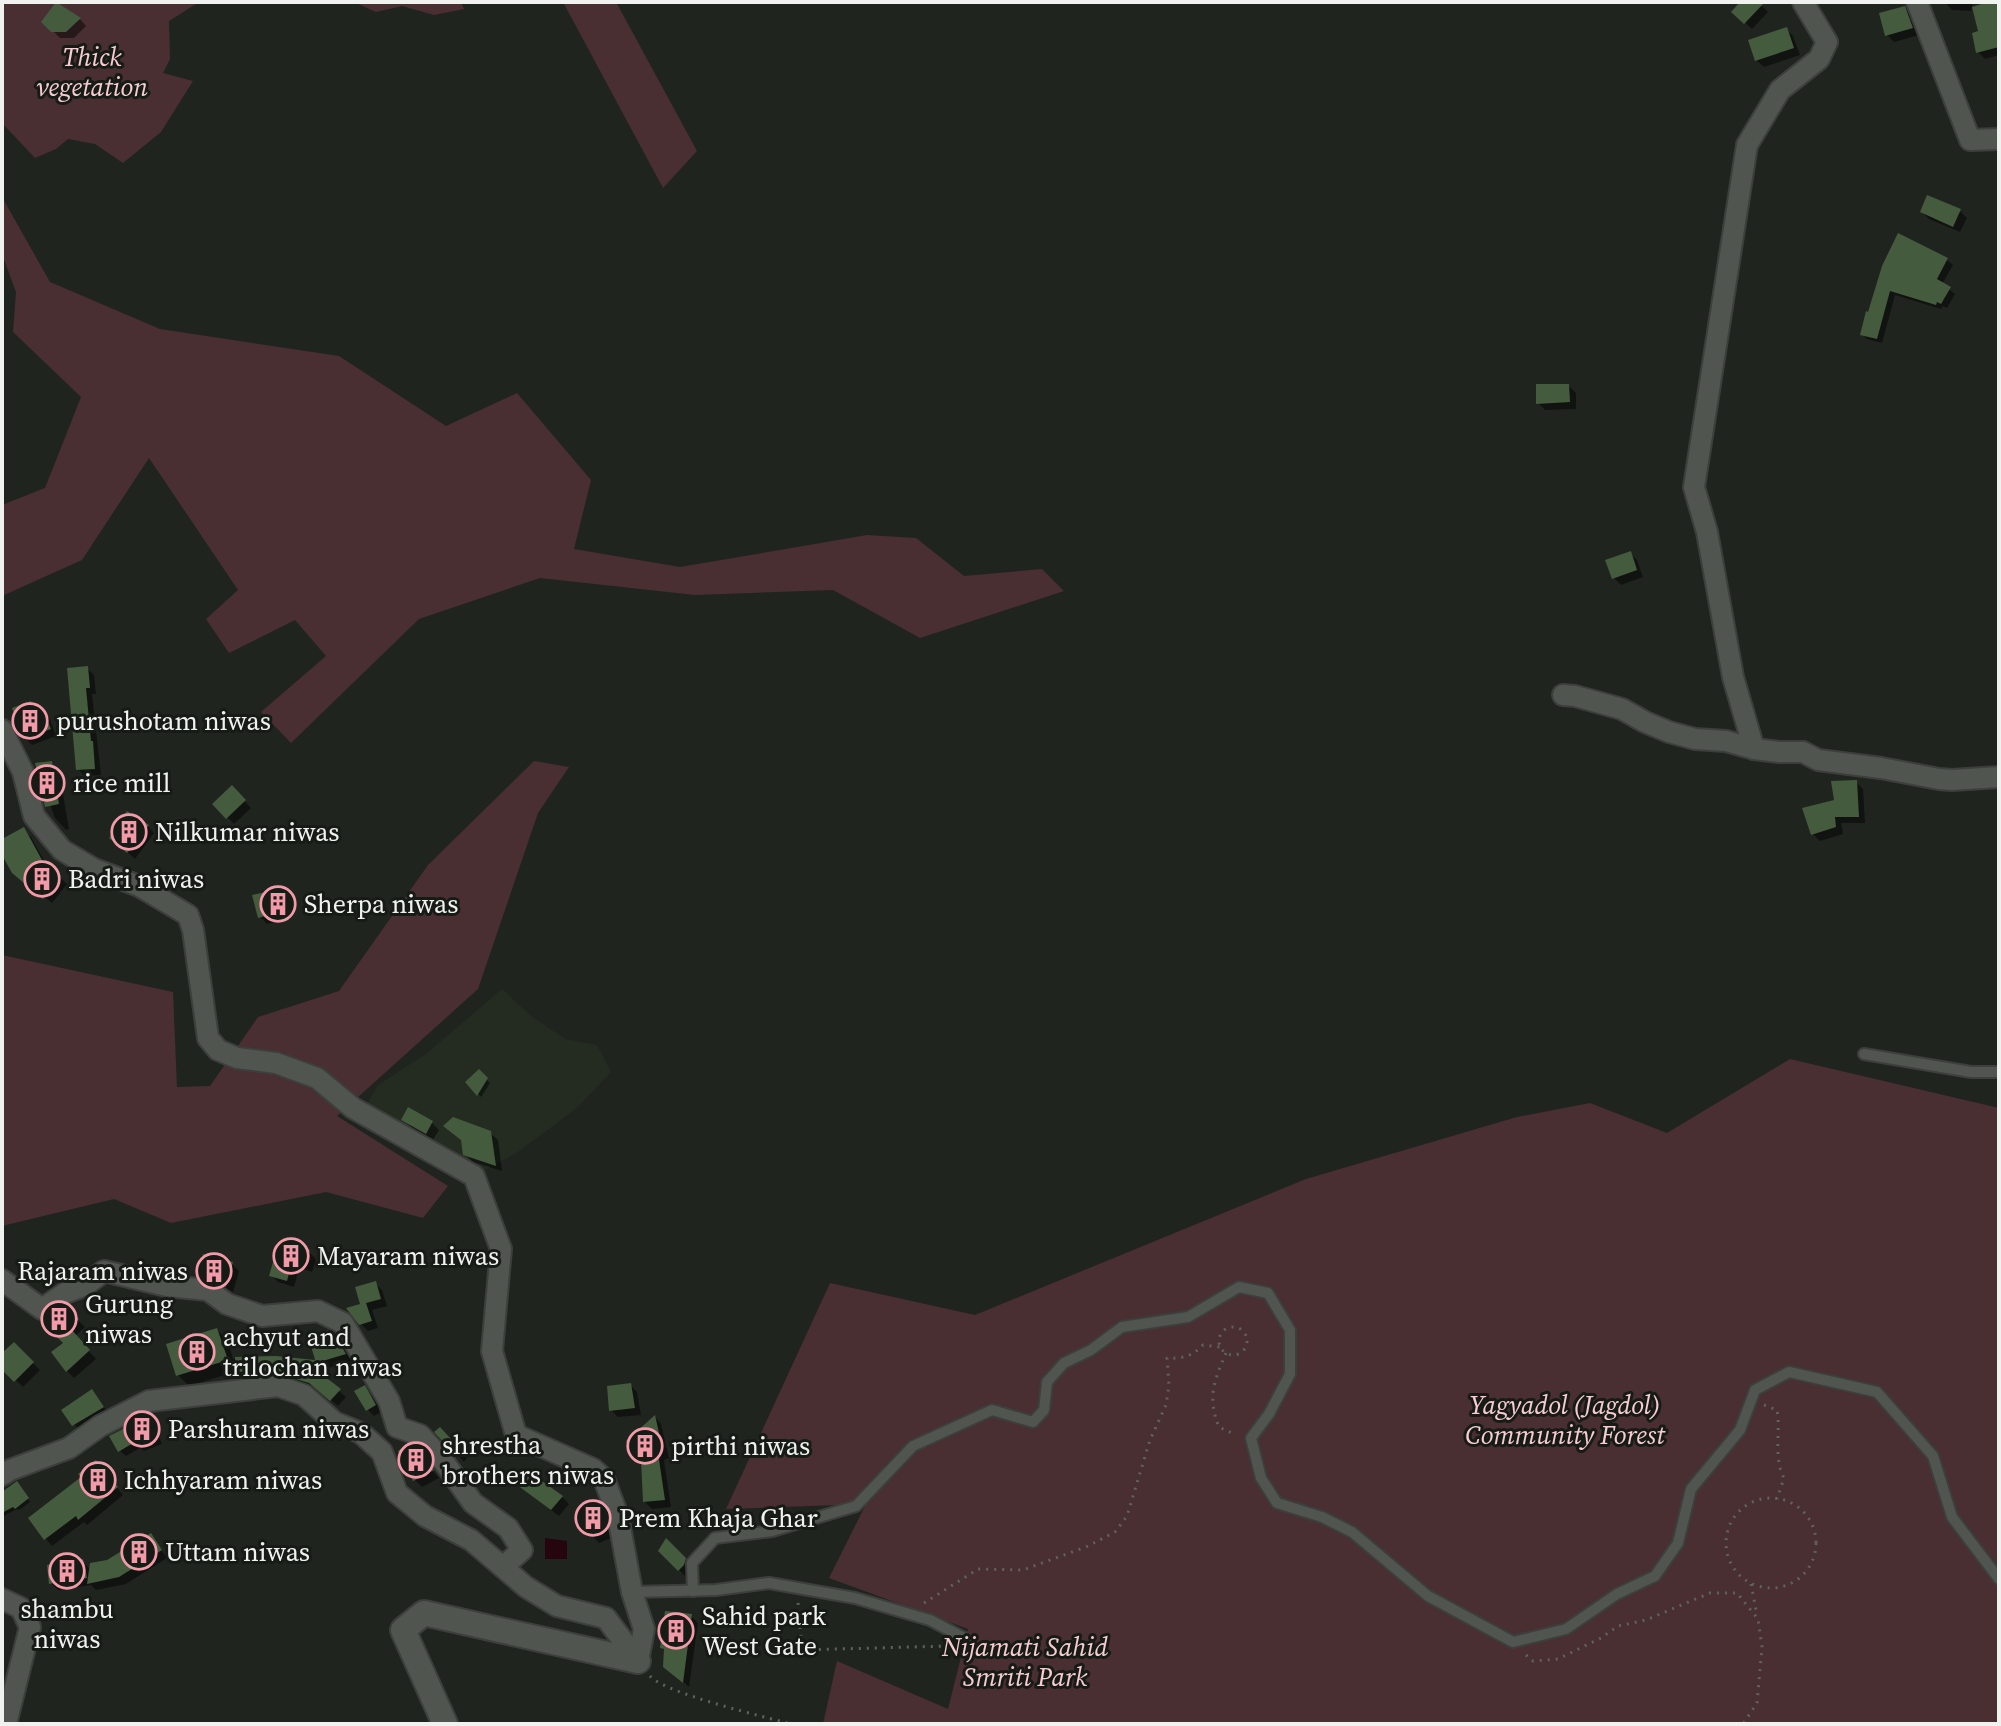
<svg xmlns="http://www.w3.org/2000/svg" width="2001" height="1726" viewBox="0 0 2001 1726" font-family="'Source Serif 4',serif">
	<rect width="100%" height="100%" fill="#20241f"/>
	<path fill="#242c22" d="M502,989L530,1015L565,1039L597,1045L611,1072L577,1108L515,1154L474,1176L365,1108L378,1085L426,1054Z"/>
	<g fill="#492e32">
		<path d="M2,2H199L169,21L170,59L163,73L193,81L161,132L123,163L95,144L68,139L56,149L35,158L2,123Z"/>
		<path d="M354,2H461L464,9L434,15L402,6L376,12Z"/>
		<path d="M563,2H616L697,151L663,188Z"/>
		<path d="M2,197L50,282L160,329L339,356L446,426L517,393L591,480L574,549L680,567L867,535L916,538L964,576L1042,569L1064,591L920,638L833,590L695,595L540,578L419,619L291,743L261,712L326,656L295,620L229,653L206,619L238,590L149,458L82,560L2,596V505L45,488L81,397L13,332L16,292L2,254Z"/>
		<path d="M534,761L569,767L538,813L478,989L337,1116L448,1186L423,1218L326,1192L171,1223L114,1199L2,1226V955L173,992L177,1087L210,1086L258,1017L339,991L428,865Z"/>
		<path d="M1790,1059L1999,1108V1724H823L837,1661L948,1709L968,1629L829,1578L866,1504L726,1509L830,1283L975,1315L1306,1179L1517,1117L1590,1103L1667,1133Z"/>
	</g>
	<path fill="#26060e" d="M545,1538L567,1541V1559H545Z"/>
	<g fill="#0007">
		<path d="M1743,2H1758L1768,12L1752,29L1734,12Z"/>
		<path d="M1945,2H1973L1971,11L1952,10Z"/>
		<path d="M1994,2L1999,3V55L1985,59L1978,52L1981,32Z"/>
		<path d="M1904,8L1911,15L1919,35L1894,42L1887,35Z"/>
		<path d="M80,19L86,26L74,38H60L44,22Z"/>
		<path d="M1786,29L1793,36L1800,55L1764,67L1756,60Z"/>
		<path d="M1960,211L1967,218L1960,232L1929,219L1922,212Z"/>
		<path d="M1899,236L1947,260L1953,265L1942,284L1955,294L1947,308L1943,306L1941,309L1895,295L1882,343L1867,339L1862,334Z"/>
		<path d="M1569,386L1576,393V409L1545,410L1538,403Z"/>
		<path d="M1630,553L1637,560L1643,577L1621,585L1614,578Z"/>
		<path d="M87,668L94,675L96,694H92L101,775L85,776L78,769Z"/>
		<path d="M31,703L39,714L43,712L50,719L56,736L32,745L25,738Z"/>
		<path d="M52,764L59,771L69,829L66,830L55,818L40,777Z"/>
		<path d="M1856,782L1863,789L1865,823H1841L1843,834L1820,841L1813,834L1836,801Z"/>
		<path d="M232,788L251,808L234,824L215,804Z"/>
		<path d="M148,826L154,833L135,859L119,845Z"/>
		<path d="M24,830L31,837L47,866L67,884L52,903L16,874L2,851V842Z"/>
		<path d="M275,892L282,899L287,919L267,924L260,917Z"/>
		<path d="M479,1072L490,1083L481,1097L468,1082Z"/>
		<path d="M404,1120L432,1123L439,1130L433,1140L411,1127Z"/>
		<path d="M490,1133L498,1140L502,1171L473,1162L465,1154Z"/>
		<path d="M280,1244L309,1252L316,1259L312,1272L299,1268L294,1287L278,1282L271,1275Z"/>
		<path d="M232,1264L239,1271L233,1292L219,1284L205,1282L198,1275Z"/>
		<path d="M375,1283L382,1290L387,1306L372,1310L378,1328L368,1331L361,1324L362,1306Z"/>
		<path d="M67,1310L85,1327L75,1336L96,1359L74,1378L67,1371Z"/>
		<path d="M217,1330L228,1341L233,1359L276,1358L314,1362L320,1367L311,1338L333,1335L340,1342L351,1361L325,1369L322,1366L321,1376L346,1397L338,1406L318,1389L286,1380L283,1377L245,1378L238,1371L189,1386L178,1375Z"/>
		<path d="M14,1345L40,1370L23,1387L2,1367V1356Z"/>
		<path d="M630,1385L637,1392L641,1415L618,1417L611,1410Z"/>
		<path d="M364,1388L371,1395L382,1412L374,1416L367,1409Z"/>
		<path d="M92,1392L109,1414L81,1431L74,1424Z"/>
		<path d="M655,1417L661,1424L669,1458L664,1460L671,1507L652,1509L645,1502L643,1467L637,1461Z"/>
		<path d="M148,1418L154,1424L162,1444L144,1451L140,1448L126,1456L120,1451Z"/>
		<path d="M440,1430L467,1458L464,1462L437,1432Z"/>
		<path d="M419,1456L439,1478L422,1487L415,1480Z"/>
		<path d="M103,1470L123,1495L87,1525L84,1522L52,1546L30,1519Z"/>
		<path d="M528,1474L562,1497L569,1504L559,1516L519,1485Z"/>
		<path d="M19,1487L30,1502L19,1510L17,1509L2,1517V1499Z"/>
		<path d="M596,1502L603,1509L613,1537L599,1543L592,1536Z"/>
		<path d="M151,1535L167,1558L126,1584L96,1590L91,1585L58,1590L51,1583L82,1561L91,1570L108,1562Z"/>
		<path d="M666,1541L692,1567L690,1573L686,1577L661,1551Z"/>
		<path d="M691,1616L698,1623L689,1687L673,1673L666,1651L662,1648Z"/>
	</g>
	<g fill="#445b3e">
		<path d="M56,2L81,18L66,32H51L41,22Z"/>
		<path d="M1740,2H1765L1744,24L1731,12Z"/>
		<path d="M1988,2H1999V47L1976,53L1972,33L1978,31L1972,7Z"/>
		<path d="M1905,6L1913,28L1885,36L1879,13Z"/>
		<path d="M1787,27L1794,48L1755,61L1748,40Z"/>
		<path d="M1927,195L1961,209L1953,227L1920,212Z"/>
		<path d="M1898,233L1948,258L1937,279L1951,287L1941,304L1937,302L1936,305L1890,291L1877,339L1860,335L1866,311L1868,312L1882,266Z"/>
		<path d="M1536,384H1569L1570,402L1536,404Z"/>
		<path d="M1631,551L1637,570L1612,579L1605,560Z"/>
		<path d="M88,666L90,688H86L91,741H93L95,769L76,770L67,668Z"/>
		<path d="M31,701L36,713L43,710L51,729L23,739L12,708Z"/>
		<path d="M52,761L59,804L45,807L35,763Z"/>
		<path d="M1857,780L1859,817H1835L1836,827L1811,835L1802,808L1834,800L1831,781Z"/>
		<path d="M232,785L246,800L226,819L212,804Z"/>
		<path d="M127,811L149,825L127,853L109,838Z"/>
		<path d="M24,827L42,860L61,876L43,899L12,873L2,855V839Z"/>
		<path d="M276,890L281,912L258,918L252,895Z"/>
		<path d="M479,1069L488,1078L477,1096L465,1082Z"/>
		<path d="M408,1107L433,1121L426,1134L401,1120Z"/>
		<path d="M453,1117L491,1131L496,1166L463,1155L461,1140L443,1126Z"/>
		<path d="M279,1241L310,1250L305,1266L292,1262L287,1281L269,1276Z"/>
		<path d="M203,1254L233,1262L226,1287L210,1277L196,1276Z"/>
		<path d="M376,1281L381,1299L366,1303L372,1321L359,1325L346,1308L360,1304L355,1287Z"/>
		<path d="M68,1307L79,1319L70,1328L90,1350L66,1372L51,1352L63,1343L42,1322L49,1320Z"/>
		<path d="M217,1328L228,1360L176,1376L166,1344Z"/>
		<path d="M328,1330L334,1333L346,1354L316,1363L308,1336Z"/>
		<path d="M14,1342L34,1362L14,1382L2,1370V1353Z"/>
		<path d="M276,1356L315,1360V1369L341,1389L330,1401L309,1383L276,1373V1371L236,1372L235,1357Z"/>
		<path d="M631,1383L635,1408L609,1411L607,1386Z"/>
		<path d="M365,1385L376,1405L366,1411L354,1391Z"/>
		<path d="M92,1389L104,1407L72,1426L61,1410Z"/>
		<path d="M655,1415L663,1451L658,1453L665,1500L643,1502L641,1460L635,1462L626,1441Z"/>
		<path d="M149,1416L157,1438L136,1446L135,1442L118,1452L109,1436Z"/>
		<path d="M440,1427L461,1450L456,1456L434,1432Z"/>
		<path d="M408,1444L413,1446L434,1470L413,1481L398,1451Z"/>
		<path d="M96,1460L118,1487L78,1520L76,1516L44,1540L28,1518L81,1477L78,1474Z"/>
		<path d="M528,1471L563,1496L551,1510L517,1485Z"/>
		<path d="M17,1481L29,1498L15,1509L13,1507L2,1513V1492Z"/>
		<path d="M597,1500L607,1530L590,1537L578,1507Z"/>
		<path d="M151,1533L162,1550L119,1577L87,1584L90,1563L107,1560Z"/>
		<path d="M666,1538L686,1558L684,1565L678,1571L658,1551Z"/>
		<path d="M83,1559L87,1578L49,1584L47,1565Z"/>
		<path d="M665,1611L692,1614L683,1683L663,1667L664,1649L660,1648Z"/>
	</g>
	<g fill="none" stroke-linecap="round" stroke-linejoin="round">
		<defs>
			<g id="lane">
				<path d="M1864,1054L1971,1072H1999"/>
				<path d="M693,1591L692,1563L715,1538L772,1531L856,1506L913,1446L992,1410L1033,1422L1044,1410L1047,1382L1064,1363L1091,1350L1122,1327L1188,1317L1239,1287L1268,1293L1290,1330V1374L1269,1414L1251,1438L1261,1478L1277,1503L1322,1517L1352,1532L1428,1596L1513,1642L1566,1629L1617,1594L1655,1576L1678,1543L1691,1489L1740,1430L1755,1390L1789,1372L1877,1392L1933,1456L1952,1517L1999,1579"/>
				<path d="M632,1592L716,1590L769,1583L855,1598L930,1620L966,1639"/>
			</g>
			<g id="street">
				<path d="M1917,2L1970,140L1999,139"/>
				<path d="M1563,695L1575,696L1622,709L1645,722L1669,732L1695,739L1726,741L1754,749L1779,752H1803L1818,760L1881,768L1939,779L1952,780L1999,777"/>
				<path d="M2,730L23,772L34,816L62,850L94,869L139,886L188,915L193,930L208,1038L218,1050L237,1058L276,1063L317,1078L353,1108L474,1176L501,1249L492,1351L516,1435L593,1469L604,1479L618,1516L632,1592L644,1629L638,1661"/>
				<path d="M1754,749L1733,677L1707,532L1694,487L1747,145L1780,90L1819,59L1827,42L1803,2"/>
				<path d="M2,1280L42,1309L65,1293L86,1285L104,1271L167,1286L208,1290L227,1304L262,1316L318,1311L343,1323L389,1401L397,1427L420,1435L444,1462L473,1503L508,1528L522,1550L503,1567"/>
				<path d="M2,1475L10,1470L69,1448L100,1426L149,1401L278,1386L304,1395L334,1422L361,1433L382,1452L397,1493L425,1516L471,1540L526,1587L557,1606L606,1618L638,1661"/>
				<path d="M2,1599L21,1608L30,1627L6,1724"/>
			</g>
			<path id="secondary" d="M445,1724L403,1630L424,1613L638,1661"/>
		</defs>
		<use href="#lane" stroke="#3c3f3c" stroke-width="14"/>
		<use href="#street" stroke="#3c3f3c" stroke-width="24"/>
		<use href="#secondary" stroke="#3c3f3c" stroke-width="28"/>
		<g stroke="#5f635e" stroke-width="3" stroke-dasharray="2 6" stroke-linecap="butt">
			<circle cx="1233" cy="1341" r="14"/>
			<path d="M1226,1353C1214,1381 1207,1398 1219,1427L1236,1435"/>
			<path d="M1764,1405L1777,1410C1781,1432 1773,1457 1784,1478L1777,1499"/>
			<circle cx="1771" cy="1543" r="45"/>
			<path d="M1751,1584L1757,1615"/>
			<path d="M798,1603L802,1650L947,1646"/>
			<path d="M924,1603L978,1569L1023,1570L1086,1547L1115,1532L1127,1516L1150,1440L1166,1405L1169,1385L1167,1358C1182,1359 1193,1356 1203,1345L1220,1347"/>
			<path d="M1526,1655L1533,1661L1558,1659L1601,1638L1618,1626L1646,1620L1710,1593H1737L1758,1619L1762,1647L1757,1703L1743,1724"/>
			<path d="M650,1676C664,1693 765,1717 791,1724"/>
		</g>
		<use href="#lane" stroke="#50554f" stroke-width="10"/>
		<use href="#street" stroke="#50554f" stroke-width="20"/>
		<use href="#secondary" stroke="#50554f" stroke-width="24"/>
	</g>
	<defs>
		<symbol id="building-ring" viewBox="-11 -11 22 22"><circle r="9.5" fill="#171b16" stroke="#f39aa9" stroke-width="1.5"/><path d="M-4-6H4V6H1V3H-1V6H-4ZM-2.5-4.3h1.7v1.8h-1.7ZM.8-4.3h1.7v1.8H.8ZM-2.5-1h1.7V.8h-1.7ZM.8-1h1.7V.8H.8Z" fill="#f39aa9"/></symbol>
	</defs>
	<g fill-rule="evenodd">
		<use href="#building-ring" x="10" y="701" width="40" height="40"/>
		<use href="#building-ring" x="27" y="763" width="40" height="40"/>
		<use href="#building-ring" x="109" y="812" width="40" height="40"/>
		<use href="#building-ring" x="22" y="859" width="40" height="40"/>
		<use href="#building-ring" x="258" y="884" width="40" height="40"/>
		<use href="#building-ring" x="271" y="1236" width="40" height="40"/>
		<use href="#building-ring" x="194" y="1251" width="40" height="40"/>
		<use href="#building-ring" x="39" y="1299" width="40" height="40"/>
		<use href="#building-ring" x="177" y="1332" width="40" height="40"/>
		<use href="#building-ring" x="122" y="1409" width="40" height="40"/>
		<use href="#building-ring" x="625" y="1426" width="40" height="40"/>
		<use href="#building-ring" x="396" y="1440" width="40" height="40"/>
		<use href="#building-ring" x="78" y="1460" width="40" height="40"/>
		<use href="#building-ring" x="573" y="1498" width="40" height="40"/>
		<use href="#building-ring" x="119" y="1532" width="40" height="40"/>
		<use href="#building-ring" x="47" y="1551" width="40" height="40"/>
		<use href="#building-ring" x="656" y="1611" width="40" height="40"/>
	</g>
	<g text-anchor="middle" stroke-width="6" stroke-linejoin="round" paint-order="stroke">
		<g font-size="26" font-style="italic" fill="#f8ccd2" stroke="#171b16">
			<text x="92" y="66">Thick<tspan x="92" dy="30">vegetation</tspan></text>
			<text x="1565" y="1414">Yagyadol (Jagdol)<tspan x="1565" dy="30">Community Forest</tspan></text>
			<text x="1025" y="1656">Nijamati Sahid<tspan x="1025" dy="30">Smriti Park</tspan></text>
		</g>
		<g font-size="26" fill="#eff2ef" stroke="#171b16" text-anchor="start">
			<text x="56" y="730">purushotam niwas</text>
			<text x="73" y="792">rice mill</text>
			<text x="155" y="841">Nilkumar niwas</text>
			<text x="68" y="888">Badri niwas</text>
			<text x="304" y="913">Sherpa niwas</text>
			<text x="317" y="1265">Mayaram niwas</text>
			<text x="188" y="1280" text-anchor="end">Rajaram niwas</text>
			<text x="85" y="1313">Gurung<tspan x="85" dy="30">niwas</tspan></text>
			<text x="223" y="1346">achyut and<tspan x="223" dy="30">trilochan niwas</tspan></text>
			<text x="168" y="1438">Parshuram niwas</text>
			<text x="442" y="1454">shrestha<tspan x="442" dy="30">brothers niwas</tspan></text>
			<text x="671" y="1455">pirthi niwas</text>
			<text x="124" y="1489">Ichhyaram niwas</text>
			<text x="619" y="1527">Prem Khaja Ghar</text>
			<text x="165" y="1561">Uttam niwas</text>
			<text x="67" y="1618" text-anchor="middle">shambu<tspan x="67" dy="30">niwas</tspan></text>
			<text x="702" y="1625">Sahid park<tspan x="702" dy="30">West Gate</tspan></text>
		</g>
	</g>
	<rect width="2001" height="1726" fill="none" stroke="#eff2ef" stroke-width="8"/>
</svg>
